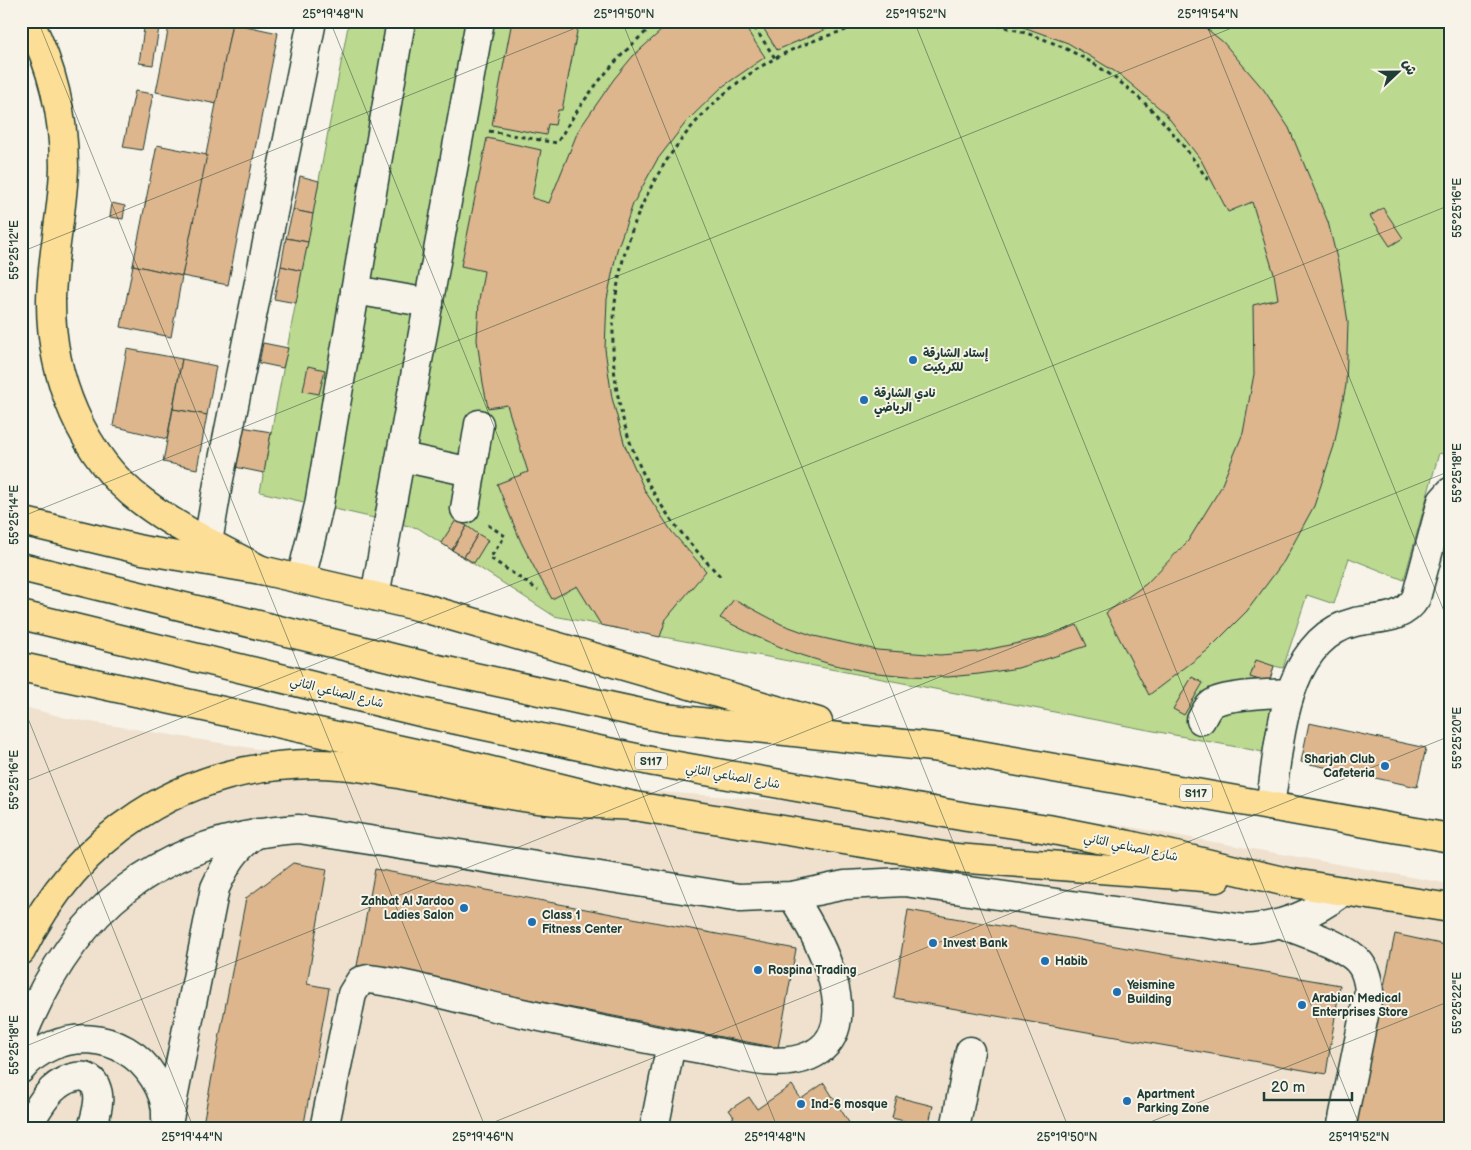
<svg xmlns="http://www.w3.org/2000/svg" width="1471" height="1150" viewBox="0 0 1471 1150" font-family="'Balsamiq Sans','Playpen Sans Arabic',sans-serif">
	<rect width="100%" height="100%" fill="#f7f3e8"/>
	<filter id="ink" filterUnits="userSpaceOnUse"><feTurbulence type="fractalNoise" baseFrequency=".02" numOctaves="2"/><feDisplacementMap in="SourceGraphic" scale="10" xChannelSelector="R" yChannelSelector="G"/><feConvolveMatrix kernelMatrix="1 2 1 2 8 2 1 2 1" color-interpolation-filters="sRGB"/></filter>
	<g filter="url(#ink)">
		<path fill="#efe1cd" d="M21,706L66,718L419,775L1113,824L1450,884V1129H21Z"/>
		<path fill="#bcd990" stroke="#6e8b62" d="M349,21H1450V456L1439,453L1404,580L1349,558L1334,604L1307,595L1283,668L1274,666L1269,683L1274,705L1263,752L554,616L418,528L260,492Z"/>
		<g fill="#ddb68e" stroke="#1f3d34">
			<path d="M145,21H160L153,65L139,63Z"/>
			<path d="M170,21H222L232,23L217,104L156,92Z"/>
			<path d="M512,21H579L562,110H558L555,125L548,124L546,135L492,125Z"/>
			<path d="M672,21H741L765,57L722,87L687,121L657,160L633,204L617,250L607,299L605,349L612,398L625,446L645,491L672,532L706,571L666,619L660,637L601,625L577,586L552,599L536,571L521,542L497,484L528,472L507,405L488,408L483,383L477,340L479,301L484,271L461,266L487,138L541,150L532,198L549,203L578,131L614,79L633,56Z"/>
			<path d="M759,21H860L836,25L777,50Z"/>
			<path d="M1000,21H1197L1223,42L1264,90L1289,128L1328,222L1340,271L1348,322L1346,385L1334,446L1314,506L1284,561L1247,611L1208,650L1149,695L1106,613L1146,584L1188,541L1220,489L1243,433L1254,374L1253,305L1278,299L1274,274L1252,202L1228,212L1201,160L1164,112L1119,74L1068,43L1012,23Z"/>
			<path d="M232,23L278,33L228,285L182,276Z"/>
			<path d="M135,91L153,94L142,150L123,147Z"/>
			<path d="M157,145L207,155L182,276L133,265Z"/>
			<path d="M300,176L319,181L313,214L293,210Z"/>
			<path d="M112,203L125,206L123,219L110,217Z"/>
			<path d="M1383,208L1403,238L1390,246L1370,216Z"/>
			<path d="M293,210L313,214L308,242L286,238Z"/>
			<path d="M286,238L308,242L302,271L281,266Z"/>
			<path d="M133,265L182,276L171,337L121,327Z"/>
			<path d="M281,266L302,271L296,303L274,299Z"/>
			<path d="M263,343L288,348L283,368L259,363Z"/>
			<path d="M127,349L182,359L167,439L113,426Z"/>
			<path d="M182,359L216,366L207,415L173,409Z"/>
			<path d="M308,366L325,370L319,394L303,391Z"/>
			<path d="M173,409L207,415L197,469L163,462Z"/>
			<path d="M242,427L271,432L264,473L235,467Z"/>
			<path d="M456,520L467,526L452,550L441,543Z"/>
			<path d="M467,526L478,534L464,557L452,550Z"/>
			<path d="M478,534L488,540L474,563L464,557Z"/>
			<path d="M734,599L781,624L814,636L877,650L940,655L977,652L1046,637L1077,625L1087,646L1018,668L979,674L948,677L908,676L868,672L830,664L792,652L755,636L720,618Z"/>
			<path d="M1256,660L1274,666L1269,683L1250,677Z"/>
			<path d="M1192,677L1203,683L1184,715L1173,709Z"/>
			<path d="M1309,723L1426,748L1417,787L1301,762Z"/>
			<path d="M293,863L327,869L307,984L329,988L303,1129H202L246,898Z"/>
			<path d="M375,869L796,949L778,1048L357,966Z"/>
			<path d="M908,910L1340,985L1326,1074L894,998Z"/>
			<path d="M1395,934L1450,946V1129H1354Z"/>
			<path d="M824,1083L853,1129H717L734,1117L729,1110L749,1097L757,1109L792,1085L801,1099Z"/>
			<path d="M897,1097L933,1106L928,1127L892,1118Z"/>
		</g>
		<g fill="none" stroke-linecap="round" stroke-linejoin="round">
			<defs>
				<g id="minor">
					<path d="M355,290L429,303"/>
					<path d="M402,457L471,472"/>
					<path d="M465,509L479,424"/>
					<path d="M208,542L218,484L312,21"/>
					<path d="M301,579L319,505L401,21"/>
					<path d="M375,596L480,21"/>
					<path d="M1201,720C1205,713 1208,705 1215,702C1225,696 1278,692 1289,694"/>
					<path d="M1270,806C1280,746 1282,640 1355,622C1378,617 1402,621 1416,598L1442,501L1450,492"/>
					<path d="M1282,924C1303,933 1345,945 1359,962C1366,970 1368,980 1369,991L1341,1129"/>
					<path d="M21,1039C73,909 157,838 299,829L740,898L792,896L845,885L904,882L1245,929C1284,926 1313,914 1344,891"/>
					<path d="M21,1069C56,1026 125,1030 154,1078C161,1089 167,1103 166,1118"/>
					<path d="M25,1129C34,1116 41,1101 52,1090C64,1078 91,1067 97,1090C101,1101 95,1117 92,1129"/>
					<path d="M167,1129L215,888C226,864 234,849 257,833"/>
					<path d="M324,1129L352,994L360,981L368,979C407,983 447,996 486,1005C557,1021 629,1036 701,1049C735,1055 776,1070 809,1056C871,1030 816,933 792,896"/>
					<path d="M654,1129L671,1044"/>
					<path d="M955,1129L970,1051"/>
				</g>
				<g id="major">
					<path d="M21,521L142,550L261,570L417,606L818,722"/>
					<path d="M21,567L442,670L664,718L941,748L1450,838"/>
					<path d="M21,615L424,713L655,762L967,817L1048,829L1129,845L1287,882L1450,908"/>
					<path d="M21,667L451,761L634,806L956,858L1217,878"/>
				</g>
				<g id="highway">
					<path d="M29,21C52,66 64,117 64,167C63,212 51,258 51,303C51,376 82,457 143,502C179,529 221,549 261,570"/>
					<path d="M21,951C78,835 182,766 312,764C359,763 408,777 454,785C485,790 516,797 547,800C576,804 605,804 634,806"/>
				</g>
			</defs>
			<use href="#minor" stroke="#1f3d34" stroke-width="31"/>
			<use href="#major" stroke="#1f3d34" stroke-width="31"/>
			<use href="#highway" stroke="#1f3d34" stroke-width="31"/>
			<g stroke="#1f3d34" stroke-width="3" stroke-dasharray="4 4" stroke-linecap="butt">
				<path d="M750,21L775,58"/>
				<path d="M974,21C1081,38 1151,93 1209,182"/>
				<path d="M1243,21L1245,23"/>
				<path d="M489,131L557,143C584,97 616,55 659,21"/>
				<path d="M488,525L505,536L490,558L538,590"/>
				<path d="M720,576C692,547 666,517 647,481C576,345 620,173 740,81C782,49 831,32 882,21"/>
			</g>
			<use href="#minor" stroke="#f7f3e8" stroke-width="28"/>
			<use href="#major" stroke="#fcde96" stroke-width="28"/>
			<use href="#highway" stroke="#fcde96" stroke-width="28"/>
		</g>
	</g>
	<path fill="none" stroke="#1f3d34" stroke-width="1" stroke-opacity="0.45" d="M38,21L486,1129M330,21L778,1129M622,21L1069,1129M914,21L1361,1129M1205,21L1450,626M21,252L593,21M21,517L1249,21M21,701L194,1129M21,783L1450,205M21,1048L1450,471M477,1129L1450,736M1133,1129L1450,1001"/>
	<g fill="#1f6fb2" stroke="#f7f3e8" stroke-width="2">
		<circle cx="913" cy="360" r="5"/>
		<circle cx="864" cy="400" r="5"/>
		<circle cx="1385" cy="766" r="5"/>
		<circle cx="464" cy="908" r="5"/>
		<circle cx="532" cy="922" r="5"/>
		<circle cx="933" cy="943" r="5"/>
		<circle cx="1045" cy="961" r="5"/>
		<circle cx="758" cy="970" r="5"/>
		<circle cx="1117" cy="992" r="5"/>
		<circle cx="1302" cy="1005" r="5"/>
		<circle cx="1127" cy="1101" r="5"/>
		<circle cx="801" cy="1104" r="5"/>
	</g>
	<g text-anchor="middle" stroke-width="4" stroke-linejoin="round" paint-order="stroke">
		<g fill="#f7f3e8" stroke="#60746a" stroke-width="1">
			<rect x="635" y="752.5" width="32" height="17" rx="4"/>
			<rect x="1180" y="784.5" width="32" height="17" rx="4"/>
		</g>
		<g font-size="11" font-weight="bold" fill="#1f3d34">
			<text x="651" y="765">S117</text>
			<text x="1196" y="797">S117</text>
		</g>
		<g font-size="12" font-weight="bold" fill="#1f3d34" stroke="#f7f3e8" text-anchor="start">
			<text x="923" y="357">إستاد الشارقة<tspan x="923" dy="14">للكريكيت</tspan></text>
			<text x="874" y="397">نادي الشارقة<tspan x="874" dy="14">الرياضي</tspan></text>
			<text x="1375" y="763" text-anchor="end">Sharjah Club<tspan x="1375" dy="14">Cafeteria</tspan></text>
			<text x="454" y="905" text-anchor="end">Zahbat Al Jardoo<tspan x="454" dy="14">Ladies Salon</tspan></text>
			<text x="542" y="919">Class 1<tspan x="542" dy="14">Fitness Center</tspan></text>
			<text x="943" y="947">Invest Bank</text>
			<text x="1055" y="965">Habib</text>
			<text x="768" y="974">Rospina Trading</text>
			<text x="1127" y="989">Yeismine<tspan x="1127" dy="14">Building</tspan></text>
			<text x="1312" y="1002">Arabian Medical<tspan x="1312" dy="14">Enterprises Store</tspan></text>
			<text x="1137" y="1098">Apartment<tspan x="1137" dy="14">Parking Zone</tspan></text>
			<text x="811" y="1108">Ind-6 mosque</text>
		</g>
		<g font-size="12" fill="#1f3d34" stroke="#f7f3e8">
			<text transform="translate(337 692) rotate(14)" y="4">شارع الصناعي الثاني</text>
			<text transform="translate(733 776) rotate(10)" y="4">شارع الصناعي الثاني</text>
			<text transform="translate(1131 847) rotate(12)" y="4">شارع الصناعي الثاني</text>
		</g>
	</g>
	<rect width="1471" height="1150" fill="none" stroke="#f7f3e8" stroke-width="55"/>
	<g transform="translate(1398 72) rotate(68)" stroke="#f7f3e8" stroke-width="4" paint-order="stroke">
	<path d="M0-4L9 19L0 12L-9 19Z" fill="#1f3d34"/>
	<text y="-8" font-size="14" font-weight="bold" text-anchor="middle" fill="#1f3d34">ش</text>
	</g>
	<path d="M1264 1092v8h88v-8" fill="none" stroke="#1f3d34" stroke-width="2.5"/>
	<text x="1271" y="1092" font-size="15" fill="#1f3d34" stroke="#f7f3e8" stroke-width="4" paint-order="stroke">20 m</text>
	<rect x="28" y="28" width="1416" height="1094" fill="none" stroke="#1f3d34" stroke-width="2"/>
	<g font-size="12" text-anchor="middle" fill="#1f3d34">
		<text x="333" y="18">25°19'48"N</text>
		<text x="624" y="18">25°19'50"N</text>
		<text x="916" y="18">25°19'52"N</text>
		<text x="1208" y="18">25°19'54"N</text>
		<text transform="translate(1457 208) rotate(-90)" y="4">55°25'16"E</text>
		<text transform="translate(14 250) rotate(-90)" y="4">55°25'12"E</text>
		<text transform="translate(1457 473) rotate(-90)" y="4">55°25'18"E</text>
		<text transform="translate(14 515) rotate(-90)" y="4">55°25'14"E</text>
		<text transform="translate(1457 738) rotate(-90)" y="4">55°25'20"E</text>
		<text transform="translate(14 780) rotate(-90)" y="4">55°25'16"E</text>
		<text transform="translate(1457 1003) rotate(-90)" y="4">55°25'22"E</text>
		<text transform="translate(14 1045) rotate(-90)" y="4">55°25'18"E</text>
		<text x="192" y="1141">25°19'44"N</text>
		<text x="483" y="1141">25°19'46"N</text>
		<text x="775" y="1141">25°19'48"N</text>
		<text x="1067" y="1141">25°19'50"N</text>
		<text x="1359" y="1141">25°19'52"N</text>
	</g>
</svg>
